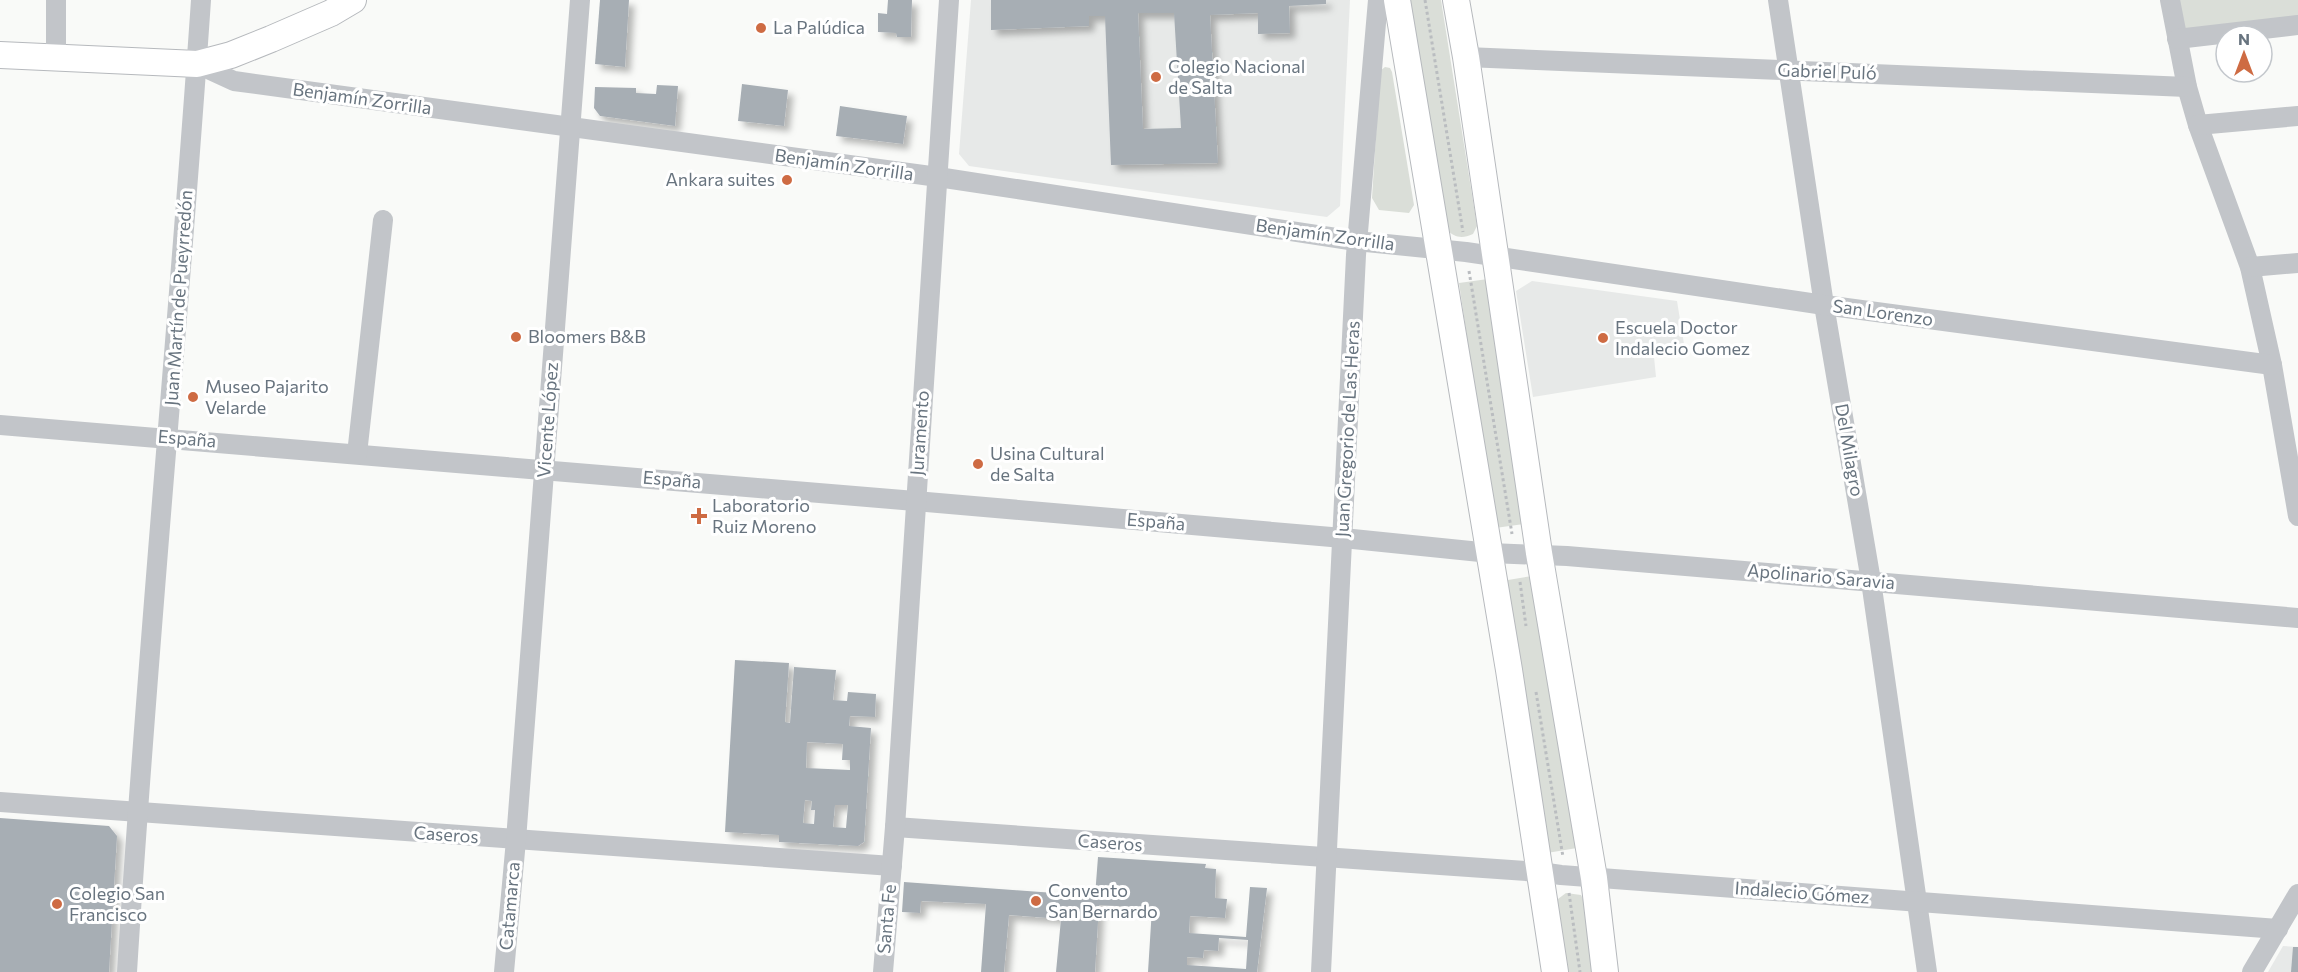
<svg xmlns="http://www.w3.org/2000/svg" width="2298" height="972" viewBox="0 0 2298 972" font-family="Commissioner,sans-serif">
	<defs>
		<filter id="shadow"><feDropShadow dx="5.5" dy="5.5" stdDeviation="3" flood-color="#0004"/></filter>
	</defs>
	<rect width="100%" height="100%" fill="#f9faf8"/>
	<g fill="#e7e9e8">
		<path d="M971,0H1350L1340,206L1327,217L969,166L959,154Z"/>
		<path d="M1532,281L1677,301L1684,344L1653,347L1656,377L1533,397L1516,291Z"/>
		<path d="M2283,946L2298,947V972H2268Z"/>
	</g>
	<g fill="#daded8">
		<path d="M1407,0H1441L1477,226L1473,234C1462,239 1455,238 1446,229Z"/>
		<path d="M2170,0H2298V25L2177,39Z"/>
		<path d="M1385,67L1390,68L1392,72L1414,205L1409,213L1379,210L1372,198L1380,71Z"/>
		<path d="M1488,279L1524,524L1495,528L1459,283Z"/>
		<path d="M1532,576L1577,848L1547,853L1502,581Z"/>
		<path d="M1566,893L1581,895L1583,899L1595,972H1568L1558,907V899Z"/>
	</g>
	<g fill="#a7aeb4" fill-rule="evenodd" filter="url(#shadow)">
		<path d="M600,0H629L625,67L595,64Z"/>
		<path d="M888,0H912L911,37H897L896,33L878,32V13L887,14Z"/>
		<path d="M991,0H1326V4L1289,6L1290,33L1258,34V13L1210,15L1218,163L1111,165L1105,16H1089V26L991,30ZM1138,13H1174L1181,128L1143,129Z"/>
		<path d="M742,84L788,90L784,126L738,121Z"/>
		<path d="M657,85L678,86L675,126L600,116L594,108L595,87L636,88V93L656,94Z"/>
		<path d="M840,106L907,116L903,144L836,136Z"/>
		<path d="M735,660L789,663L785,722L790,723L794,667L836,670L833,700L847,701L848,692L876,694L875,717L850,716L849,726L871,728L864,842L858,846L779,842V835L725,832ZM807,742L843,744L842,760H850V770L806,768ZM805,800L812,801L811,810H815L814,824L803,823ZM835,805H848L846,828L833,827Z"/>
		<path d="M0,818L109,826L117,836L109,972H0Z"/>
		<path d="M1098,857L1206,864L1205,868L1216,869L1215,898L1227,899L1225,918L1190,916L1189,933L1246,937L1250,887L1267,888L1257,972H1148L1152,908L1099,905L1095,972H1056L1061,919L1009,915L1004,972H981L986,904L921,901L920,913L902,912L904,882L1095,896ZM1219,938L1248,940L1246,969L1187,965V957L1203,958L1204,950L1218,951Z"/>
		<path d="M2293,947H2298V972H2291Z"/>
	</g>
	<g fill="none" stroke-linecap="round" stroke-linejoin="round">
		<defs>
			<g id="major">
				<path d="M1397,0L1509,670L1555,972"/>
				<path d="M1456,0L1466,57L1539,553L1594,878L1605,972"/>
				<path d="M0,55L197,64L231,55L271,39L331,13L353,0"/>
			</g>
		</defs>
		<use href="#major" stroke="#b6b9bd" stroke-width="28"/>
		<g stroke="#babdc0" stroke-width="3" stroke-dasharray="3 3" stroke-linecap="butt">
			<path d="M1425,0L1463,232"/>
			<path d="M1469,271L1512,534"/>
			<path d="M1520,582L1526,626"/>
			<path d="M1536,692L1563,857"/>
			<path d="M1569,893L1580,972"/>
		</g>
		<g stroke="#c2c5c9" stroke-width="20">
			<path d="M56,0V58"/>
			<path d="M1778,0L1824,305L1871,581L1927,972"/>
			<path d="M2170,0L2187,87L2198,125L2250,267L2272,365L2298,516"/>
			<path d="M2177,39L2298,25"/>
			<path d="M1466,57L2187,87"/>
			<path d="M197,64L234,81L938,177L1356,241L1466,252L1824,305L2272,365"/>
			<path d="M2198,125L2298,116"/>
			<path d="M2250,267L2298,263"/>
			<path d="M0,425L915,501L1343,538L1490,553L1567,556L2298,618"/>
			<path d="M357,454L383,220"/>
			<path d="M0,802L892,866"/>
			<path d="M895,827L1540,872L1561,875L2278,929"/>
			<path d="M127,972C147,648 179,324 201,0"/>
			<path d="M504,972L516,840L580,0"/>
			<path d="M883,972L895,827L949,0"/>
			<path d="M1321,972L1356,255L1378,0"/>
			<path d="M2252,972L2298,894"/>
		</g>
		<use href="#major" stroke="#fff" stroke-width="26"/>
	</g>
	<g fill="#ce6b43" stroke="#fff" stroke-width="2">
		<circle cx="761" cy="28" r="6"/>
		<circle cx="1156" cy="77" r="6"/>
		<circle cx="787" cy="180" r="6"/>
		<circle cx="516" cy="337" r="6"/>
		<circle cx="1603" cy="338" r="6"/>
		<circle cx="193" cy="397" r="6"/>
		<circle cx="978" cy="464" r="6"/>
		<path d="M696 507h6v6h6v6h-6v6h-6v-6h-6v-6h6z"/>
		<circle cx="1036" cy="901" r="6"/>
		<circle cx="57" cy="904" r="6"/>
	</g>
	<g text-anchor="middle" stroke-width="6" stroke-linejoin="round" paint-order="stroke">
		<g font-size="18" fill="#68747f" stroke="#fff" text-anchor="start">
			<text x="773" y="34">La Palúdica</text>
			<text x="1168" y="73">Colegio Nacional<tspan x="1168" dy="21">de Salta</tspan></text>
			<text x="775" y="186" text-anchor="end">Ankara suites</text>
			<text x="1615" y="334">Escuela Doctor<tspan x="1615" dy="21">Indalecio Gomez</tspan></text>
			<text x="528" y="343">Bloomers B&amp;B</text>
			<text x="205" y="393">Museo Pajarito<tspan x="205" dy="21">Velarde</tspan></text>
			<text x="990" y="460">Usina Cultural<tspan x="990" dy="21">de Salta</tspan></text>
			<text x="712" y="512">Laboratorio<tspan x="712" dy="21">Ruiz Moreno</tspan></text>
			<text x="1048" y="897">Convento<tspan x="1048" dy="21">San Bernardo</tspan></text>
			<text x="69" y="900">Colegio San<tspan x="69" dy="21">Francisco</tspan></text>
		</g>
		<g font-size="18" fill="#68747f" stroke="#fff">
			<text transform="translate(1827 72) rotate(2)" y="6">Gabriel Puló</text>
			<text transform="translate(362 99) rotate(8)" y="6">Benjamín Zorrilla</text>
			<text transform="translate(844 165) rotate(8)" y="6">Benjamín Zorrilla</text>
			<text transform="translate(1325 235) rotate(8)" y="6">Benjamín Zorrilla</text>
			<text transform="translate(179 298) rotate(-86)" y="6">Juan Martín de Pueyrredón</text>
			<text transform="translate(1883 313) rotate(8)" y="6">San Lorenzo</text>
			<text transform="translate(548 420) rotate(-86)" y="6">Vicente López</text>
			<text transform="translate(1348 429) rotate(-87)" y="6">Juan Gregorio de Las Heras</text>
			<text transform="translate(920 433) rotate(-86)" y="6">Juramento</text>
			<text transform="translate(187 439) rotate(5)" y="6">España</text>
			<text transform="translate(1849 450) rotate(80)" y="6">Del Milagro</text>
			<text transform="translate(672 480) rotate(5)" y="6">España</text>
			<text transform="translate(1156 522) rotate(5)" y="6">España</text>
			<text transform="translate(1821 577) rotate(5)" y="6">Apolinario Saravia</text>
			<text transform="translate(446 835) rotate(4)" y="6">Caseros</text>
			<text transform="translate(1110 843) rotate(4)" y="6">Caseros</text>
			<text transform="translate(1802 893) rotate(4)" y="6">Indalecio Gómez</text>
			<text transform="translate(510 906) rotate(-85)" y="6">Catamarca</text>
			<text transform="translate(887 919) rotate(-85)" y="6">Santa Fe</text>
		</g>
	</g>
	<g transform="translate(2244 54)"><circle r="28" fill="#ffffff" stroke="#c3c7cc" stroke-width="1.5"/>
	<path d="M0-4.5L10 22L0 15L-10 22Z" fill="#ce6b43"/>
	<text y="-9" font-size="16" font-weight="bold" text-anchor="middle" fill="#68747f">N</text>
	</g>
</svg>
